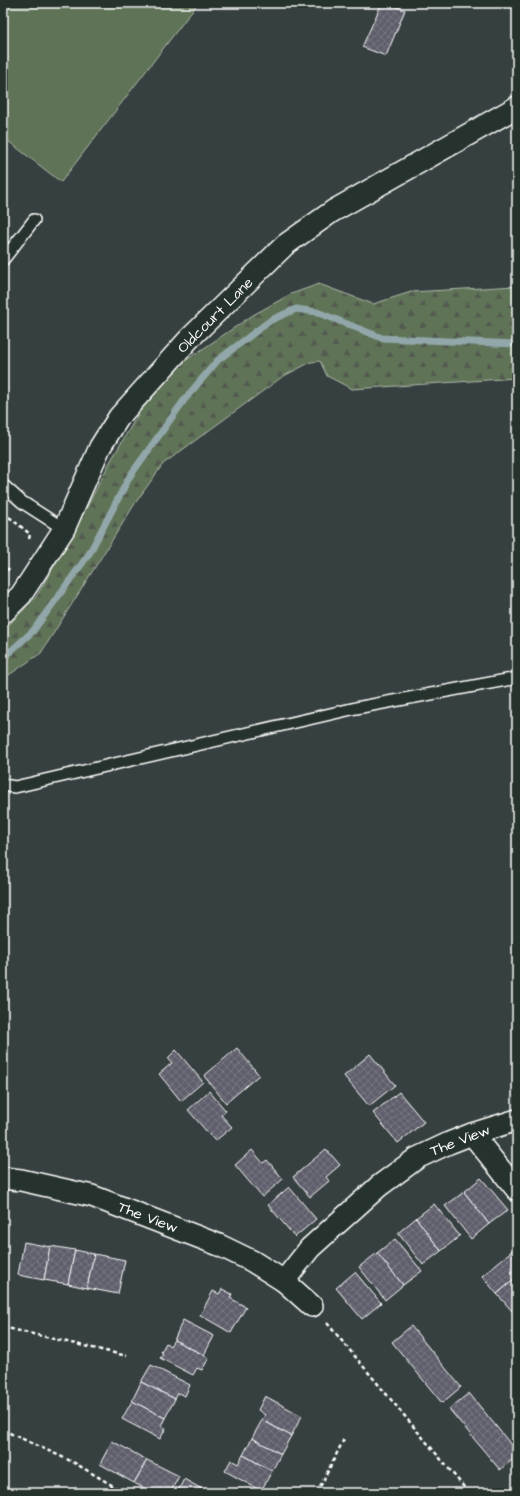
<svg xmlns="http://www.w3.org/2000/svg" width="520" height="1496" viewBox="0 0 520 1496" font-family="'Architects Daughter',sans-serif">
	<defs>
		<pattern id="forest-firs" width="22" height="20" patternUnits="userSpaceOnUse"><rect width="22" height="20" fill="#5e7357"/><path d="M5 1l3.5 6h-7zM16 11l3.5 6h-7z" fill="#525a50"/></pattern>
		<pattern id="building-cross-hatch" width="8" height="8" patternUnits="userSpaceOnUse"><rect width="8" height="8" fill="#5e5f6c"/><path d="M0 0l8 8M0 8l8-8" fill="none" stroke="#767782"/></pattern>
	</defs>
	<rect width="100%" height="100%" fill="#374040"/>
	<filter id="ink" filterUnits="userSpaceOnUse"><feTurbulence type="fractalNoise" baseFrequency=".025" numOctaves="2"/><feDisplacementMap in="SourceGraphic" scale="8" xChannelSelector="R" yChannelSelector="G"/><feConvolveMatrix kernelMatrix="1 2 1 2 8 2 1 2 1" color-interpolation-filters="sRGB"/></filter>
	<g filter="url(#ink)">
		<path fill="url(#forest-firs)" stroke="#aeb9ab" d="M319,284L373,304L411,292L517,286V378L352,389L327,376L320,361L311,362L282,377L163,464L136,502L41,653L3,679V631L36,597L73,534L110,462L140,411L182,363L253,315L291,294Z"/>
		<path fill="#5e7357" stroke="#aeb9ab" d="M3,3H198L61,182L3,137Z"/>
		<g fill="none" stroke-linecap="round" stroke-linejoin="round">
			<path stroke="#92a7aa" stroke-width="7" d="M3,658L33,631L89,554L130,476L185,399L218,360L271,320L296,309L317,312L382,338L517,344"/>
		</g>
		<g fill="url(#building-cross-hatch)" stroke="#fff">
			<path d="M382,3H386L405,10L386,56L362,47Z"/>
			<path d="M237,1048L259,1075L226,1103L204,1076Z"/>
			<path d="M176,1050L203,1082L181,1101L159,1074L172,1063L168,1058Z"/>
			<path d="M370,1054L395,1085L369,1106L344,1076Z"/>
			<path d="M209,1091L226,1111L221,1115L232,1127L215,1141L188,1110Z"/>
			<path d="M399,1092L424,1122L398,1143L373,1113Z"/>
			<path d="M326,1149L340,1165L326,1177L329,1181L310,1197L293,1177Z"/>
			<path d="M252,1150L263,1163L267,1160L283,1179L262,1197L235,1165Z"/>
			<path d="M481,1178L508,1210L489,1224L464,1192Z"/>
			<path d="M289,1187L316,1219L295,1237L268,1205Z"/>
			<path d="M464,1192L489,1224L471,1239L445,1206Z"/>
			<path d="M434,1204L460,1236L441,1251L416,1218Z"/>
			<path d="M416,1218L441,1251L423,1265L398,1233Z"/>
			<path d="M395,1239L422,1271L403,1285L377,1253Z"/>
			<path d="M24,1242L50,1247L44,1280L18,1275Z"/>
			<path d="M50,1246L75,1250L68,1284L44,1280Z"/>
			<path d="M514,1249L517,1253V1277L497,1294L482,1276Z"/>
			<path d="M75,1250L94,1254L87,1288L68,1284Z"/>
			<path d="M377,1253L403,1285L385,1300L359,1267Z"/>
			<path d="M94,1254L125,1260L118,1294L87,1288Z"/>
			<path d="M355,1272L381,1303L362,1319L336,1288Z"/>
			<path d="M517,1277V1308L513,1312L497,1294Z"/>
			<path d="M222,1289L232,1294L230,1298L246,1307L231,1333L200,1315L213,1291L219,1294Z"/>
			<path d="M183,1320L214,1336L204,1355L174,1340Z"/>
			<path d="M411,1326L461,1387L442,1403L392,1342Z"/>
			<path d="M174,1340L209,1358L202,1370L197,1368L193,1375L160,1358L163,1353L161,1352L166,1343L170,1346Z"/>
			<path d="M151,1365L190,1385L185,1396L178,1393L175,1399L141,1382Z"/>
			<path d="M141,1382L175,1399L165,1418L132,1401Z"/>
			<path d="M469,1393L517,1452V1456L500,1470L449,1409Z"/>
			<path d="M265,1396L302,1416L291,1436L262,1420L265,1415L258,1410Z"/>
			<path d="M132,1401L165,1418L161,1426L166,1428L160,1439L122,1419Z"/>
			<path d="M262,1420L291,1436L281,1454L252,1438Z"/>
			<path d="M252,1438L281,1454L272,1471L243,1455Z"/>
			<path d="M112,1441L147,1460L134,1483L100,1464Z"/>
			<path d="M243,1455L272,1471L261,1491L225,1471L231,1460L238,1464Z"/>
			<path d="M147,1460L179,1476L170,1493H154L134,1483Z"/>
			<path d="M184,1479L209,1493H177Z"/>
		</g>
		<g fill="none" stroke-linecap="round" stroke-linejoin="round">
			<defs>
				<g id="service">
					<path d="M3,260L34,220"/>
					<path d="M3,485L22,502L64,529"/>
					<path d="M3,785L15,787L356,708L517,678"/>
				</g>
				<g id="minor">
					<path d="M3,613L21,595L64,529L100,447L119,417L189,339L285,245L333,211L517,107"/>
					<path d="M472,1134L517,1190"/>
					<path d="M3,1178L21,1180L92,1196L219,1245L252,1261L284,1281L310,1248L379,1186L417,1158L449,1143L472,1134L517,1120"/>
					<path d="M284,1281L312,1306"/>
				</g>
			</defs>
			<use href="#service" stroke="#fff" stroke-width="14"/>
			<use href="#minor" stroke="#fff" stroke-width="24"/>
			<g stroke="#fff" stroke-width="2.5" stroke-dasharray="4 3" stroke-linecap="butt">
				<path d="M9,517L30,534L29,539"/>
				<path d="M3,576L9,568"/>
				<path d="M327,1323L469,1493"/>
				<path d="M3,1327L127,1356"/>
				<path d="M3,1430L73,1462L125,1493"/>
				<path d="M317,1493L345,1437"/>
			</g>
			<use href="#service" stroke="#26332d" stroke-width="11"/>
			<use href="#minor" stroke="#26332d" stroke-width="21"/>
		</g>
	</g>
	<g text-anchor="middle" stroke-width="4" stroke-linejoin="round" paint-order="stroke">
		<g font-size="15" fill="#fff" stroke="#26332d">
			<text transform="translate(215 315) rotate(-45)" y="5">Oldcourt Lane</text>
			<text transform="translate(460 1140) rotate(-21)" y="5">The View</text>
			<text transform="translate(148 1217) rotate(21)" y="5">The View</text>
		</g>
	</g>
	<rect width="520" height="1496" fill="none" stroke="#26332d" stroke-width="16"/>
	<rect x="8" y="8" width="504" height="1480" fill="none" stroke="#fff" stroke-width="1.5" filter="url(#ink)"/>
</svg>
